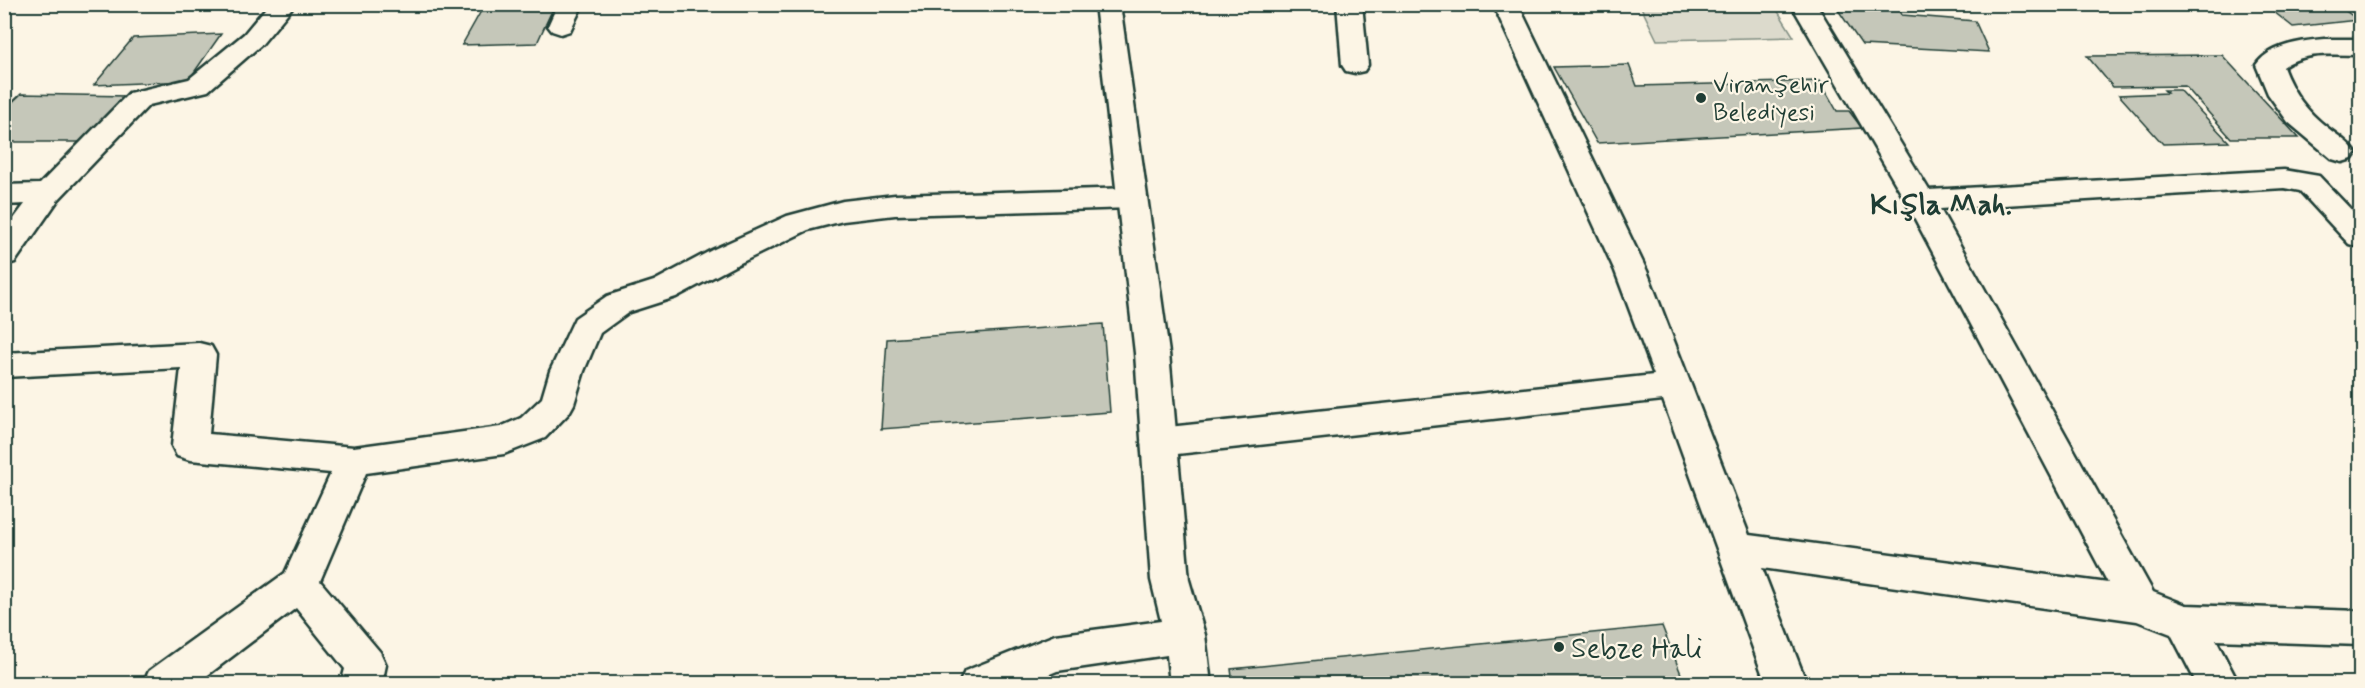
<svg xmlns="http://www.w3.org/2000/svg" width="2365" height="688" viewBox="0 0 2365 688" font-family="Mynerve,sans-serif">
	<rect width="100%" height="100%" fill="#fcf5e5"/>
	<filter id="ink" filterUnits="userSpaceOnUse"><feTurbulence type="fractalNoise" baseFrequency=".0167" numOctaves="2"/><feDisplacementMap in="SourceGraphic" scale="12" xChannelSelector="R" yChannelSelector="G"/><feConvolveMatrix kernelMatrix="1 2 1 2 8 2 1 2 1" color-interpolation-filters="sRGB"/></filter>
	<g filter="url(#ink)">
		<path fill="#dcdacc" stroke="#7e8c80" stroke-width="1.5" d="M1640,5H1774L1794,37L1657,40Z"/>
		<g fill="#c5c7b9" stroke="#1f3d34" stroke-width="1.5">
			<path d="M485,4H555L537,43L462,45Z"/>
			<path d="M1834,4H1897L1902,15L1975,21L1989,52L1862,45Z"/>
			<path d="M2264,4H2336L2358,20L2293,27Z"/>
			<path d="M221,34L188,81L94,85L133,38Z"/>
			<path d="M2222,55L2299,138H2231L2185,86L2113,87L2087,56Z"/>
			<path d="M1629,65L1637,86L1820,81L1837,111H1849L1862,128L1597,143L1554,67Z"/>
			<path d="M2164,90H2180L2229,142L2163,144L2119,95L2167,93Z"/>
			<path d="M21,94L127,96L83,142H4V110Z"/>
			<path d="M1103,324L1110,412L881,429L887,339Z"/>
			<path d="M1662,626L1685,684H1233L1231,669Z"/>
		</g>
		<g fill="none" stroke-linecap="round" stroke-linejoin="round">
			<defs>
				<g id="street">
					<path d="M269,4H295L262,44L208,91L149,105L58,200L15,262L4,265V232L25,204L4,205V185L40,184L129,93L189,79L244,34Z"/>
					<path d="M558,4H583L570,31L561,34L552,31L548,26Z"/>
					<path d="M1337,4H1362L1368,65L1364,71L1355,73L1346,71L1342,65Z"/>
					<path d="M1493,4H1518L1647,271L1749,535L2108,583L1905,200L1791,4H1816L1929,190L2284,170L2319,176L2360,219V247L2349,244L2300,191L2284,188L1940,209L2153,592L2186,605L2360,611V645L2216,640L2239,684H2197L2171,634L2137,621L1762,568L1807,684H1766L1663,400L1159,456L1147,452L1141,442L1147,432L1159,428L1654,375L1615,271Z"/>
					<path d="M2324,39H2360V55C2334,55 2305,51 2283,67C2293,93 2306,111 2328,128C2338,136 2349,142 2356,153L2352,159L2342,162L2332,159L2288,122L2268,94L2256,65C2270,45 2301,41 2324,39Z"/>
					<path d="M1132,188L1142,191L1147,198L1142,205L1132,208L895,215L843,221L808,230L734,266L676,297L629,312L600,333L584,371L574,404L569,413L545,438L504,454L366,473L320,581L380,652L386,665L382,684H341L345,669L296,608L196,684H143L149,671L285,573L331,473L190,460L177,456L172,446L181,368L4,377V353L199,343L211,346L216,355L209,434L354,447L500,427L521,418L542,398L550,371L575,318L607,296L654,281L712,250L787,216L843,201L895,195Z"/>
				</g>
				<path id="secondary" d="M1095,4H1120L1169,353L1189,580L1205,635L1211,684H1170L1167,655L1057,671L1026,684H959L965,671L1055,635L1161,621L1151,580L1135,353Z"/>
			</defs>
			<use href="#street" stroke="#1f3d34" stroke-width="5"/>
			<use href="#secondary" stroke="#1f3d34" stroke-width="5"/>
			<use href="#street" fill="#fcf5e5" fill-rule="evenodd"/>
			<use href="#secondary" fill="#fcf5e5" fill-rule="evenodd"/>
		</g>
	</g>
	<g fill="#1f3d34" stroke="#fcf5e5" stroke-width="2">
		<circle cx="1701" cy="98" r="6"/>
		<circle cx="1559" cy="647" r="6"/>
	</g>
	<g text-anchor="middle" stroke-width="4.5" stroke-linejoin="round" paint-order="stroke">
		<g font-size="24" fill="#1f3d34" stroke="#fcf5e5" text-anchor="start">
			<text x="1713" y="92">Viranşehir<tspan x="1713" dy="28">Belediyesi</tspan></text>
		</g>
		<g font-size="28" fill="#1f3d34" stroke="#fcf5e5" text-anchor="start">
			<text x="1571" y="657">Sebze Hali</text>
		</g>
		<g font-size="30" font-weight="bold" fill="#1f3d34" stroke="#fcf5e5">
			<text x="1941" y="214">Kışla Mah.</text>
		</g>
	</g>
	<rect width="2365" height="688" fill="none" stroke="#fcf5e5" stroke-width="24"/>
	<rect x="12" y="12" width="2341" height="664" fill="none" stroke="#1f3d34" stroke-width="2" filter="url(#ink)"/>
</svg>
